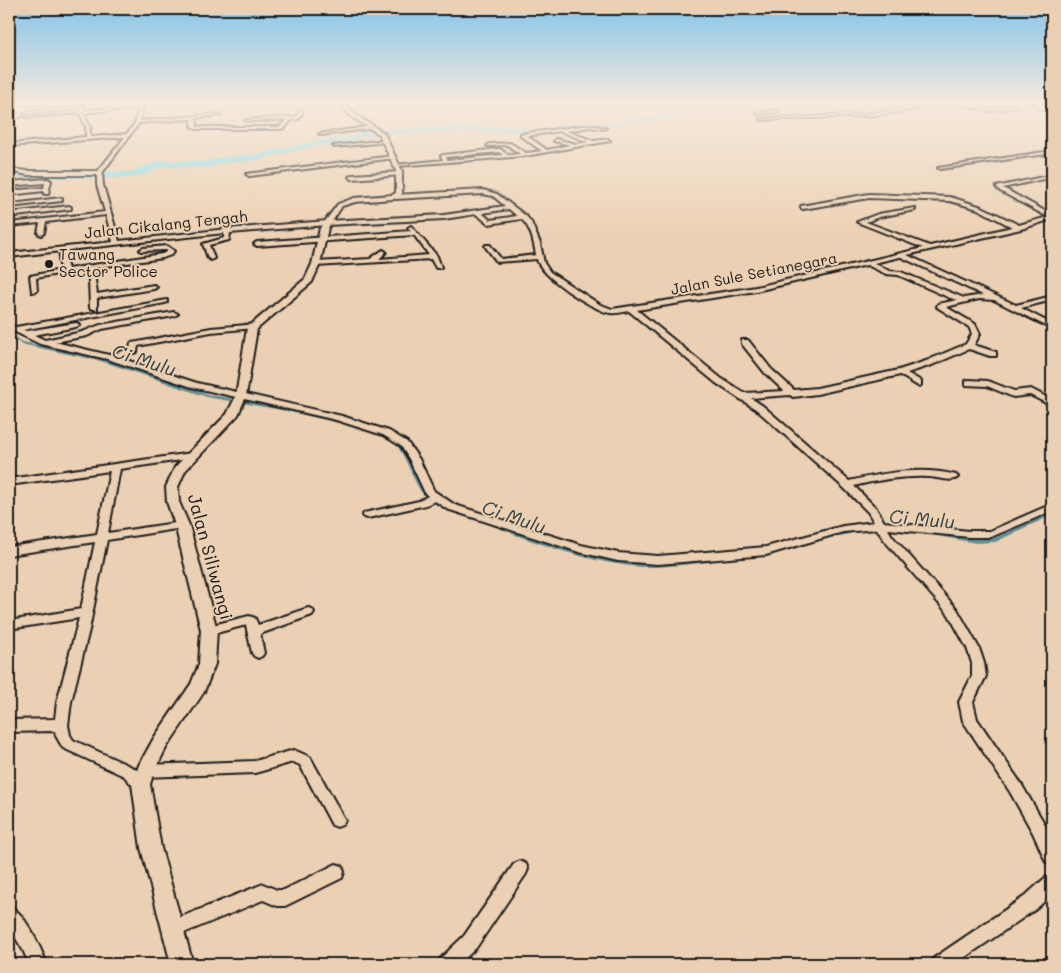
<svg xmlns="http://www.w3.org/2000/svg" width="1061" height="973" viewBox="0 0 1061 973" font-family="Mali,sans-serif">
	<rect width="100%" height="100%" fill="#ecd0b3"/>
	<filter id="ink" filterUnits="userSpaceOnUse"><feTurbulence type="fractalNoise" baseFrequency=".02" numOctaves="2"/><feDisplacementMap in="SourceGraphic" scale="10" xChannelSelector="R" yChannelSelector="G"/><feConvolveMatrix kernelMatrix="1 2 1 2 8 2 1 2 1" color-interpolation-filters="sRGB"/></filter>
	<g filter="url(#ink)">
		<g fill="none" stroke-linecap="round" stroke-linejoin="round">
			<path stroke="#619099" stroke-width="1" d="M9,172L11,173"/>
			<path stroke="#619099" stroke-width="2.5" d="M9,334L22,343L102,360L171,383"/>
			<g stroke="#619099" stroke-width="3">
				<path d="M168,382L209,396L285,409L350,424"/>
				<path d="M395,441C416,464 412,497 445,507"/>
				<path d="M475,518L517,533"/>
				<path d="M926,532L934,533"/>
				<path d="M843,533L855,531"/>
				<path d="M1009,533L1052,514"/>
			</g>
			<g stroke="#619099" stroke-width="4">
				<path d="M513,532C555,547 598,562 642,565C665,566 688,562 711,560"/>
				<path d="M927,532L976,541L995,540L1012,532"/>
				<path d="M830,536L849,532"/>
			</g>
			<path fill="#8fdded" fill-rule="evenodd" d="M873,104H881L877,110L856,112L723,109L691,112L670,118L628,123L612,127H570L541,134L500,131L424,132L365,136L350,143L317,146L253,161L225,163L205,168L161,167L146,174L131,178H24L9,176V170L24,172H131L159,161L205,162L225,157L253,155L316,141L348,138L364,132L424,128L500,127L541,130L570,123H612L669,114L690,108L723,105L856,108L872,106Z"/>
			<defs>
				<g id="minor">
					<path d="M139,104H143L140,121L219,114L221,115L196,118L197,127H280L286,120L247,121L245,120L296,117L300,110L303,111L299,119L291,120L285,128L280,129H196L192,127V119L139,123L102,173L103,185L119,241L227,229L327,221L444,215L505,206L493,196L483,194L395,199L392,197L395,195L483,190L497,194L526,216L531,222L540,243L544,263L550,272L599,304L612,309L756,287L923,248L857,222L878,214L915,208V210L879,217L866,222L930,246L1012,227L978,209L950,201L869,198L803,209L801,208V206L869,194L950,197L982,207L1019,225L1048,217L1000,191L996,187L1052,175V177L1003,188L1052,215V219L1021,229L907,255L1016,305L1052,296V300L1021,308L1052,324V329L994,300L979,299L946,307L975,324L980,334L974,345L996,352V356H990L969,349L932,365L907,373L921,381V385L918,386L900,375L817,394L793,397L790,395L751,398L763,406L849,481C884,473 921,466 956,475L958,477C952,483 937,477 928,477C903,476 878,480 854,486L876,508L884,522L969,531H990L1052,504V511L991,537H969L888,529L892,536L957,609L979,648L984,663L986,676L973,702L977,719L1020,782L1044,823L1052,840V864L1046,862L1033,833L1010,792L963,721L959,702L972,676V663L967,648L949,615L884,540L877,529L843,532L766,555L658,564L618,561L579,552L447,509L435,501L426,505L368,518L364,517L363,515L364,513L419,501L428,496L425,493L409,459L401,446L383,435L336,420L192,387L107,359L40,344L9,329V324L16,327L167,300V302L165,303L23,330L27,331L76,323L80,325L76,327L34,335L45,340L82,332L100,325L174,312L178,314L174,316L102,329L87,336L55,342L109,355L130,349L131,343L138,342L211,328L258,324V328H255L211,332L138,346L137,352L117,357L197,383L342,416L389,431L407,442L419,459L434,491L455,505L581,545L618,553L658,556L766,547L843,526L874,522L868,512L843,487L757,410L716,383L629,311C623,312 616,314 610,313C593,310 540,276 537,259L497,262L485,246L486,245H490L501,259L536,255C534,243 531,227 521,219L489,224L476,214L444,219L327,225L230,233L229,240L209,245L214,258L211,260L208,258L203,244L224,238V233L68,250L65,259L68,269L162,254L168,251L166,250L141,251L140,250L143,248L167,246L174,251L171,255L163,258L92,268L95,280L97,294L154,285L157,287L154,289L97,298V310L90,308L89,280L85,269L36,278L37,291L32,292L30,276L61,270L59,259L61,251L9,257V253L113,242L106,215L46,222L44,233L41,235L38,233L40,223L9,226L10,223L105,212L97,185V175H28L9,171V169L28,171H98L125,137L9,146V144L86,137V127L80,113L26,117L24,116L80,111V107L82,106L84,107V110L139,106ZM138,108L136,122L127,134L90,137V127L84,113ZM509,209L517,216L490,220L482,213ZM900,257H901L983,295L964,298L901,272L889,271L874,263ZM867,265L886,274L898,275L950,298L957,300L938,304L937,307L969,327L972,334L966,344L926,361L899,370L817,388L794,390L771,369L748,340H742V344L765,373L784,391L744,393L722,379L637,310L756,291Z"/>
					<path d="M895,104H899L894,110L910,108L906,107L907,105L918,109L868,116L762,120L760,119L868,114L890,110Z"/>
					<path d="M962,104H969L987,109L1008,106L1006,104H1011L1014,107L987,111Z"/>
					<path d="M1046,104H1052V106L1047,105Z"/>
					<path d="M22,108L25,109L20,117L9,118V116L18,115Z"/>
					<path d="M778,110L779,112L758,114L756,113Z"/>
					<path d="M590,125L606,128L604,129L590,127L566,131L594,141L608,139L610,141L525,156L397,166L395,165L443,160L441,156L443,155L500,149L508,155L520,154L507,145L487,146L489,144L510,143L526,153L542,151L521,136V134ZM560,131L588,142L576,144L556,139L554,141L570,145L547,150L527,136ZM499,152L503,155L447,160L446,157Z"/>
					<path d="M373,126L375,128L321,135L319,134Z"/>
					<path d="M385,140L387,142L335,147L333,146Z"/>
					<path d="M1044,152L1046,154L940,169L938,168Z"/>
					<path d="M393,156L395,158L249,176L246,174Z"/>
					<path d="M400,172L402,175L352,179L349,177L352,175Z"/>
					<path d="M48,179L51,181L48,194H44V191L9,195V191L44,188L45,183L9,186V182Z"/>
					<path d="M60,198L62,199V201L9,207V199L11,200L12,204Z"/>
					<path d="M69,206L71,207V209L9,217V213Z"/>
					<path d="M411,226L437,256L441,267L440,268H436L431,259L316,266L313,264L316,262L370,259L383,250L386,252L379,259L429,255L414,235L257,246L254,244L257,242L411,231L408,228Z"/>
					<path d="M969,380L988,381L1014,391L1031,389L1052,400V406L1030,395L1013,397L987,386L966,385V381Z"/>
					<path d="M192,453L197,456L195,458L120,469L108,533L182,522L187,525L182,528L107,540L89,630L71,702L68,725L70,735L73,740L134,768L138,771L140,767L145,765L255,761L294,750L310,757L342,815L345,820L342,825L337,827L332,825L300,765L293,762L255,773L144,777L148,784L146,789L141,791L136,789L124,776L63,748L56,736L55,731L9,732V720L55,719L57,702L79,618L9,629V621L81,609L95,542L9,555V547L97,534L110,471L9,485V479Z"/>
					<path d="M308,608L312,609L314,612L312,615L260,634L264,653L262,656L258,658L254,656L252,653L246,625L209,635L205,633L203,630L205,627L249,616L255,618L258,625Z"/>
					<path d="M520,861L526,864L528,869L526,874L476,948L459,964H438L441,958L464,936L514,864Z"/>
					<path d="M336,864L342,866L344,872L342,878L285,906H277L263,900L172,938L166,935L163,929L166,923L263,884L277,890H284Z"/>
					<path d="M1052,875V894L1036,909L955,964H931L934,958L1024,897L1046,877Z"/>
					<path d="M11,907C25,913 41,949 47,964H29L23,950L9,927V908Z"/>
				</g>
				<path id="tertiary" d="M340,104H345L356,115L384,133L402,171V194L393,199L355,202L342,206L328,228L320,264L312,282L257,329L246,396L238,415L185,471L178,487L179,502L189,525L217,630L215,664L204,692L166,748L154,772L150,784L161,848L193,964H171L141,848L132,784L139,765L154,738L191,684L199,664L201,630L175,525L167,502L166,487L175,467L227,414L236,396L247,328L305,279L312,264L320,228L338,204L354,198L392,195L396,193V171L379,134L352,117Z"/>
				<path id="secondary" d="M61,104H86L9,112V108Z"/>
				<path id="primary" d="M1032,104H1040L1052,110V114Z"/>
			</defs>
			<use href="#minor" stroke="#1c1c1c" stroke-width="4"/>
			<use href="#tertiary" stroke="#1c1c1c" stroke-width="4"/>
			<use href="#secondary" stroke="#1c1c1c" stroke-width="4"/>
			<use href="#primary" stroke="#1c1c1c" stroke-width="4"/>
			<use href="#minor" fill="#ecd0b3" fill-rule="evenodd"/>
			<use href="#tertiary" fill="#ecd0b3" fill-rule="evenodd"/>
			<use href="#secondary" fill="#ecd0b3" fill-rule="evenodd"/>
			<use href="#primary" fill="#f9e181" fill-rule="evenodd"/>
		</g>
	</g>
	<linearGradient id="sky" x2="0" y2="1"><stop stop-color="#84c4ea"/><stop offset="0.43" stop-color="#f6eadd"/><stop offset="1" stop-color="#f6eadd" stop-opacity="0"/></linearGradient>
	<rect width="1061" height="240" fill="url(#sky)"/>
	<circle fill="#1c1c1c" stroke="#ecd0b3" stroke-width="2" cx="49" cy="264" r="5"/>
	<g text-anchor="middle" stroke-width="4" stroke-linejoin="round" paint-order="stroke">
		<g font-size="15" fill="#1c1c1c" stroke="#ecd0b3">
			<text transform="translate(166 225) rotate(-6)" y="5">Jalan Cikalang Tengah</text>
			<text transform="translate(754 274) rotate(-11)" y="5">Jalan Sule Setianegara</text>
		</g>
		<g font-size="15" fill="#1c1c1c" stroke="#ecd0b3" text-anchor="start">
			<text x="59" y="260">Tawang<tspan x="59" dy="17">Sector Police</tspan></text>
		</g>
		<g font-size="18" fill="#1c1c1c" stroke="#ecd0b3">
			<text transform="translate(210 557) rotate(75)" y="6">Jalan Siliwangi</text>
		</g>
		<g font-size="19" font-style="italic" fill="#334346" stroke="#ecd0b3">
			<text transform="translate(144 360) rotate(18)" y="7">Ci Mulu</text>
			<text transform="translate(514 517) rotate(19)" y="7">Ci Mulu</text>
			<text transform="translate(922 519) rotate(5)" y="7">Ci Mulu</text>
		</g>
	</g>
	<rect width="1061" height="973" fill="none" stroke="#ecd0b3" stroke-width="30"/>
	<rect x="15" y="15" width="1031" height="943" fill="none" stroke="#1c1c1c" stroke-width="2" filter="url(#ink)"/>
</svg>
